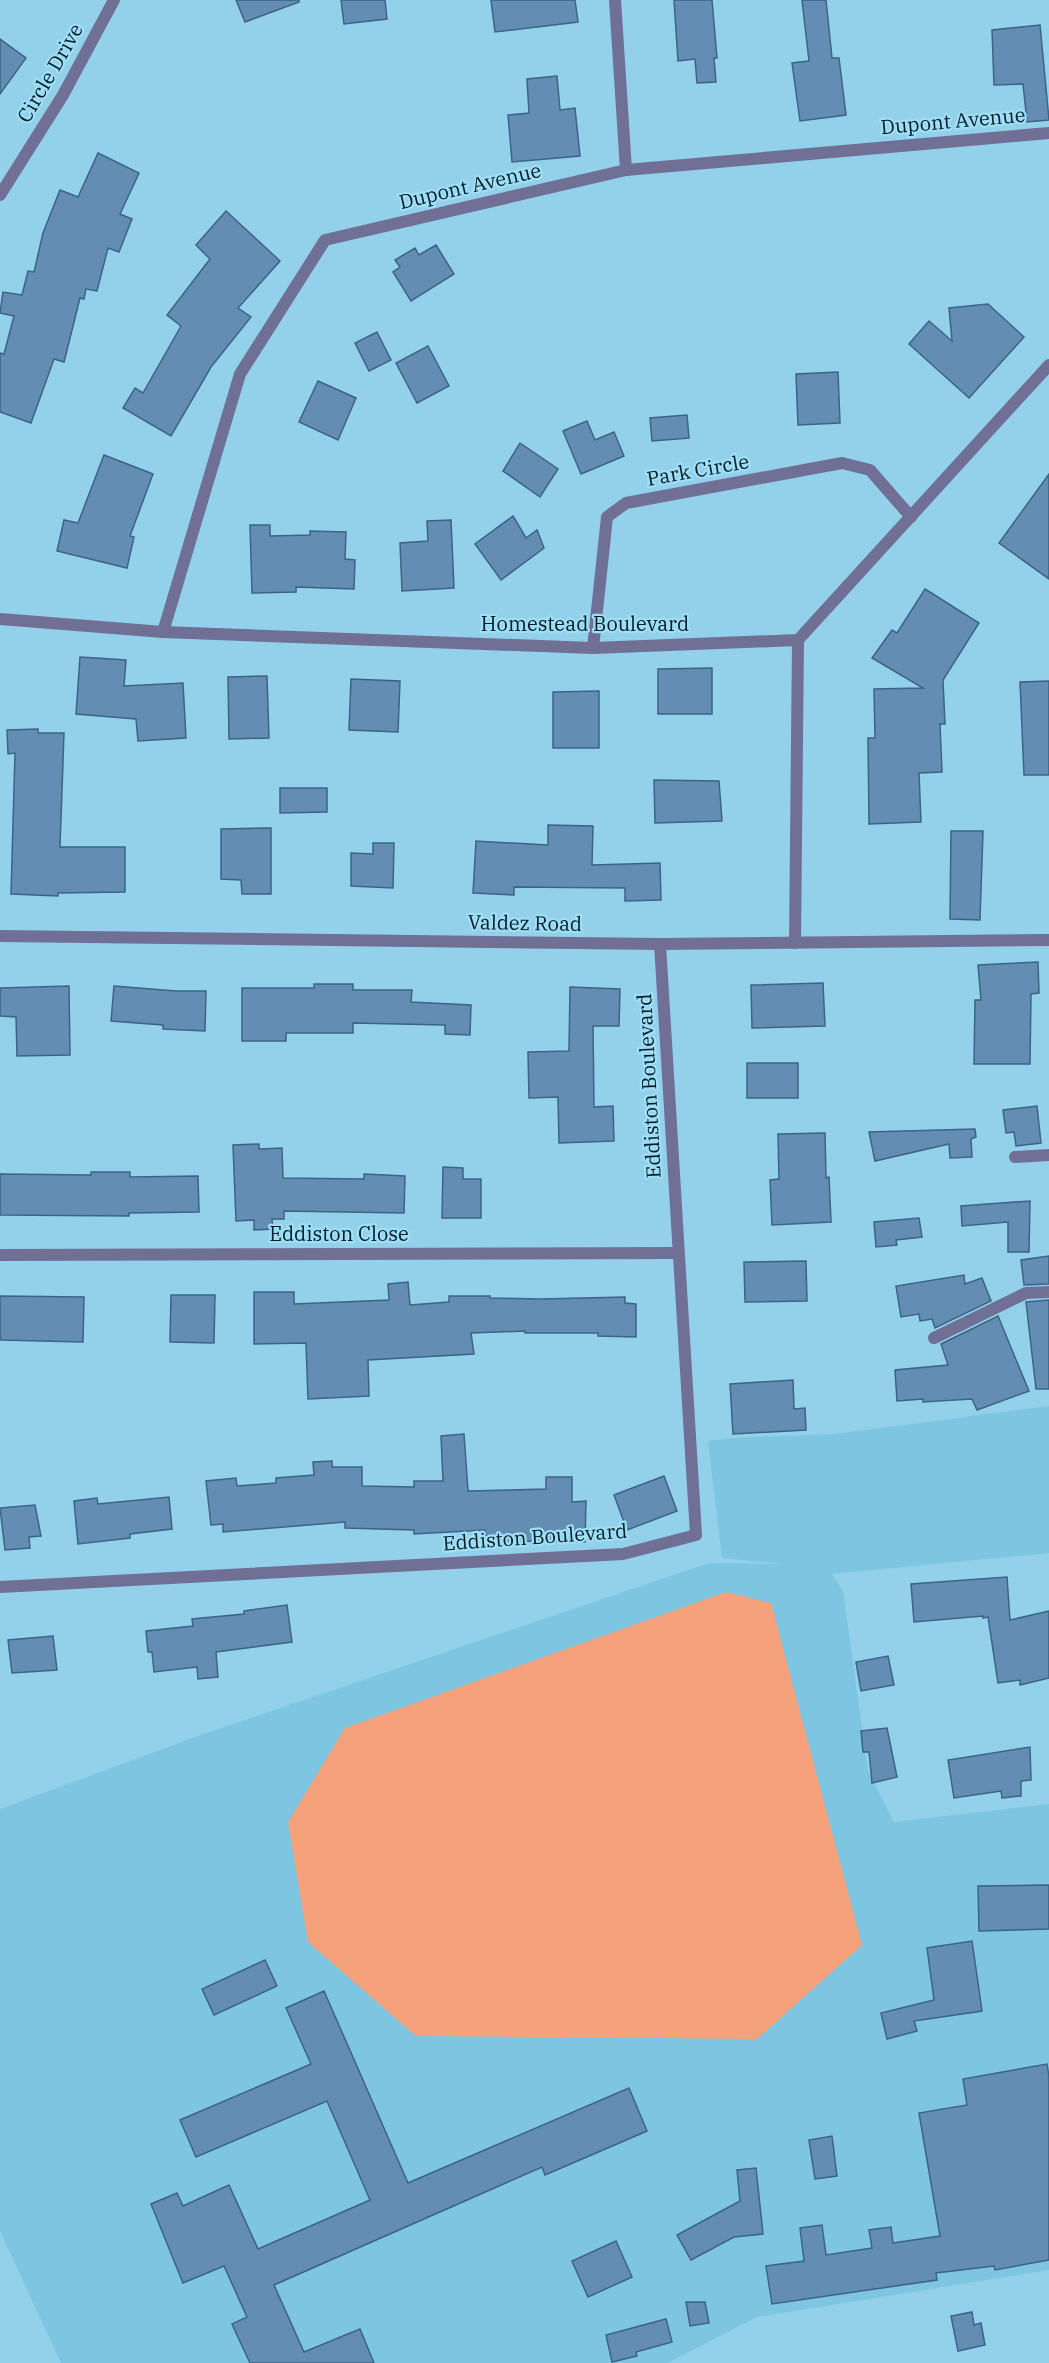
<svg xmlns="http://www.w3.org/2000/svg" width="1049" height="2363" viewBox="0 0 1049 2363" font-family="'IBM Plex Serif',serif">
	<rect width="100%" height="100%" fill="#93d1ea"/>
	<path fill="#7dc5e1" d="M1049,1406V1553L832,1574L843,1591L868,1771L894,1822L1049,1804V2270L757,2317L667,2363H61L0,2231V1809L198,1736L709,1563L783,1564L722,1558L708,1441L733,1438L835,1434Z"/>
	<path fill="#f5a17b" d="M726,1592L771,1603L862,1945L757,2039L416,2036L308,1942L288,1822L345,1728Z"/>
	<g fill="#638db2" stroke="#3b6486" stroke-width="1.5">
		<path d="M236,0H299V2L245,22Z"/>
		<path d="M341,0H385L387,19L344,24Z"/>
		<path d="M491,0H575L578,22L495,32Z"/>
		<path d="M674,0H712L717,58H714L716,82L697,83L695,59L678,61Z"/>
		<path d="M802,0H826L832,58H839L846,115L800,121L792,63L809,61Z"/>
		<path d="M1040,25L1049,120L1027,122L1023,84L994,85L992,30Z"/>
		<path d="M0,39L26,58L0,94Z"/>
		<path d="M557,76L560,110L575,108L580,156L512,162L508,115L529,113L527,79Z"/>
		<path d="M98,153L139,173L120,214L132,219L119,252L108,248L97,291L86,289L84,299L80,298L64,362L54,359L31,423L0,412V353L4,354L14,316L0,313L3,292L22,295L28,271L34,272L43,233L60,190L78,197Z"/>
		<path d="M226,211L280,261L238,308L251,317L211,367L171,436L123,408L135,388L143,393L181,326L167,315L210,259L196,245Z"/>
		<path d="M436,245L454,274L411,301L393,272L400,267L395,260L415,248L419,255Z"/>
		<path d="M988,304L1024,337L969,398L909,344L929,321L952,341L949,308Z"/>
		<path d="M377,332L391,360L369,371L355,343Z"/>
		<path d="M428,346L449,386L417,403L396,363Z"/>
		<path d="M838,372L840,423L798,425L796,374Z"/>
		<path d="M318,381L356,398L338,440L299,422Z"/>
		<path d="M687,415L689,438L652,441L650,418Z"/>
		<path d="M587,421L595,440L614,432L624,456L581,474L563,431Z"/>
		<path d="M520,443L558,469L540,497L503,471Z"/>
		<path d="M104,455L153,474L130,536L134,537L127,568L57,551L64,520L78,523Z"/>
		<path d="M1049,474V579L999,543Z"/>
		<path d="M513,516L526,538L537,530L544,548L501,580L475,544Z"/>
		<path d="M451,520L454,588L402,591L400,543L428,541L427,521Z"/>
		<path d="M250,525H270V536L310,535V531L346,532L345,559L355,560L354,589L296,587V592L252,593Z"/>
		<path d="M925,589L979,623L943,680L945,724H940L942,772L919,773L921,822L869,824L868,738H875L874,689L923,688L872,658L892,630L897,633Z"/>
		<path d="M80,657L126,660L124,686L183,683L186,738L138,741L136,719L76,714Z"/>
		<path d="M712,668V714H658V669Z"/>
		<path d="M267,676L269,738L229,739L228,677Z"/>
		<path d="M351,679L400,681L398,732L349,730Z"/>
		<path d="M1049,681V775H1024L1020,682Z"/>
		<path d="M599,691V748H553V692Z"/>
		<path d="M38,729V733H64L60,847H125V892L58,893V896L11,894L15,753L8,754L7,730Z"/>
		<path d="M654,780L719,781L722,821L655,823Z"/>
		<path d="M280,788H327V812L280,813Z"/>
		<path d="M548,825L593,826L592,865L660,863L661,900L625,901V888L514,887V895L473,893L476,841L548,845Z"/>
		<path d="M271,828V894H242L241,880L221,879V829Z"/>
		<path d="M951,831H983L980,920L950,919Z"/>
		<path d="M373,843H394L393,888L351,886V853L373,854Z"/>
		<path d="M1038,962L1039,993L1031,994L1030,1064H974L975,1000H981L978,965Z"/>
		<path d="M823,983L825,1026L752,1028L751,985Z"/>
		<path d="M314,984H353V990H412L411,1002L471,1005L470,1035L445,1034V1025L353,1023V1033H286V1041H242V988H314Z"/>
		<path d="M69,986L70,1055L17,1056L16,1017L0,1016V988Z"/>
		<path d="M114,986L176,991H206L205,1031L163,1029V1025L111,1021Z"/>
		<path d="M570,987L620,989L619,1026H593L594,1107L613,1106L614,1141L559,1143L558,1097L529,1098L528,1052L569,1051Z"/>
		<rect x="747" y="1063" width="51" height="35"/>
		<path d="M1037,1106L1041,1143L1016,1146L1014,1132L1006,1133L1003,1110Z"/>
		<path d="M975,1129L976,1137L971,1139L972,1157L950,1158L949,1144L875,1161L869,1132Z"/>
		<path d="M825,1133L826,1178L829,1177L831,1222L772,1225L770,1180L779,1179L778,1134Z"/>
		<path d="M259,1144V1149L282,1148L283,1178L364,1179V1174L405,1176L404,1213L284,1211V1219H272L273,1229L254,1230V1220L236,1221L233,1145Z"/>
		<path d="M443,1167L463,1168V1179H481V1218H442Z"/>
		<path d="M91,1172H130V1177L198,1176L199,1212L129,1213V1216L0,1215V1174L91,1175Z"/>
		<path d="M1030,1201L1029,1252H1008V1222L962,1226L961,1206Z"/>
		<path d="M919,1218L922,1237L896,1240L897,1245L876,1247L874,1222Z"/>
		<path d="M1049,1256V1284L1024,1285L1021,1260Z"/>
		<path d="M806,1261L807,1301L745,1302L744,1262Z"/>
		<path d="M964,1275L965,1284L982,1278L991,1301L935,1328L932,1319L920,1321L919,1314L901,1317L896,1286Z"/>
		<path d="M408,1282L410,1305L449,1302V1296H490V1298L540,1299L625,1297V1303L636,1304V1337L598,1336V1333H525V1331L471,1333L474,1354L368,1360L369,1396L308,1399L306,1343L254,1344V1292H294V1304L389,1300L388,1284Z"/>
		<path d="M171,1295H215L214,1343L170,1342Z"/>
		<path d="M0,1296L84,1297L83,1342L0,1340Z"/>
		<path d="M1049,1300V1389H1036L1026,1302Z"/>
		<path d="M998,1316L1029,1391L977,1410L972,1399L923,1402V1399L897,1401L895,1370L948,1365L941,1344Z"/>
		<path d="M793,1380L794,1409L805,1408L806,1430L733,1434L730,1384Z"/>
		<path d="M464,1434L468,1491L546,1489V1477H572V1502L586,1501L585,1542L499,1541L498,1536H486L485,1530L414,1534V1530L345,1528V1522L223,1532V1524L211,1525L206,1481L236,1478L237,1486L276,1483V1478L314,1475L313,1462L332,1461V1467H362V1486L414,1487V1481H443L441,1436Z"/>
		<path d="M664,1476L677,1511L627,1530L614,1495Z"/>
		<path d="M169,1497L172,1529L130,1534V1538L78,1544L74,1501L97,1498L98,1504Z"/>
		<path d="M35,1505L41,1536L29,1537L30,1548L5,1550L0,1508Z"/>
		<path d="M1007,1577L1010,1620L1049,1611V1678L1020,1685V1680L998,1683L988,1617L983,1618V1616L914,1622L911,1584Z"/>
		<path d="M287,1605L292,1642L216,1652L218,1677L198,1679L197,1667L154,1672L152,1652H148L146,1631L193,1626L192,1619L244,1614V1611Z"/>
		<path d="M53,1636L57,1670L12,1673L8,1640Z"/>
		<path d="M888,1656L894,1685L861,1691L856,1662Z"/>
		<path d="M887,1728L897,1777L872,1783L869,1752H863L861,1731Z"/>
		<path d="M1030,1747L1031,1780L1021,1781V1796L1002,1798L1001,1791L954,1798L948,1760Z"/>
		<path d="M1049,1885V1929L979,1931L978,1886Z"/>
		<path d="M972,1941L982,2011L914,2021L917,2031L887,2039L881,2013L934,2000L927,1948Z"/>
		<path d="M265,1960L277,1986L214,2015L202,1989Z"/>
		<path d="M324,1991L408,2183L629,2088L647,2131L545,2175L542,2167L274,2285L304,2352L360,2329L374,2363H250L232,2324L247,2317L224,2266L183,2283L151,2204L177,2193L183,2206L229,2185L258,2249L370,2200L327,2101L196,2157L180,2120L311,2064L286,2008Z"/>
		<path d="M1047,2064L1049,2077V2260L995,2270L994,2266L936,2273L937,2280L772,2304L766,2266L804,2261L800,2228L822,2225L826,2255L872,2248L869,2230L891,2227L893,2243L940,2236L919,2113L967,2105L963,2079Z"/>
		<path d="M832,2136L837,2176L815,2179L809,2140Z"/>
		<path d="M756,2168L763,2234L734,2237L691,2260L677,2235L740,2201L737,2170Z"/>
		<path d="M616,2241L632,2277L588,2297L572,2261Z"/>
		<path d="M686,2302H705L709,2323L690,2326Z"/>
		<path d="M972,2312L974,2325L981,2323L985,2345L958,2351L951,2316Z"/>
		<path d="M666,2319L672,2342L636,2352L637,2356L612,2362L606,2335Z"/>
	</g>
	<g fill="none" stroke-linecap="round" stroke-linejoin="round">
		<g stroke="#706f96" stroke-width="12">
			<path d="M615,0L626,170"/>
			<path d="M0,195L63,95L114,0"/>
			<path d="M0,619L163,632L593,648L798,640L1049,365"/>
			<path d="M163,632L240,374L325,240L626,170L1049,133"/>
			<path d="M593,648L607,517L626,503L842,463L870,470L911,517"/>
			<path d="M0,936L660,944L1049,940"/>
			<path d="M795,943L798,640"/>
			<path d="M1015,1157L1049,1155"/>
			<path d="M0,1255L678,1253"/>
			<path d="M934,1338L1026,1293L1049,1292"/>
			<path d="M0,1587L623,1554L696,1535L660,944"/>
		</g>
	</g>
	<g text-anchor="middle" stroke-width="4.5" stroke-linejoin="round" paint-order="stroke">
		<g font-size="20" fill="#031c25" stroke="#9fdef7">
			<text transform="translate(50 73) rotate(-60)" y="7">Circle Drive</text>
			<text transform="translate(953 121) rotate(-5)" y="7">Dupont Avenue</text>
			<text transform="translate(470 186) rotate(-13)" y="7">Dupont Avenue</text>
			<text transform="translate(698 470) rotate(-10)" y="7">Park Circle</text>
			<text x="585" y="631">Homestead Boulevard</text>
			<text transform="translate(525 923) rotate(1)" y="7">Valdez Road</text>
			<text transform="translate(649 1086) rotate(-93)" y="7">Eddiston Boulevard</text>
			<text x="339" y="1241">Eddiston Close</text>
			<text transform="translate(535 1537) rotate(-4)" y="7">Eddiston Boulevard</text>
		</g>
	</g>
</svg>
